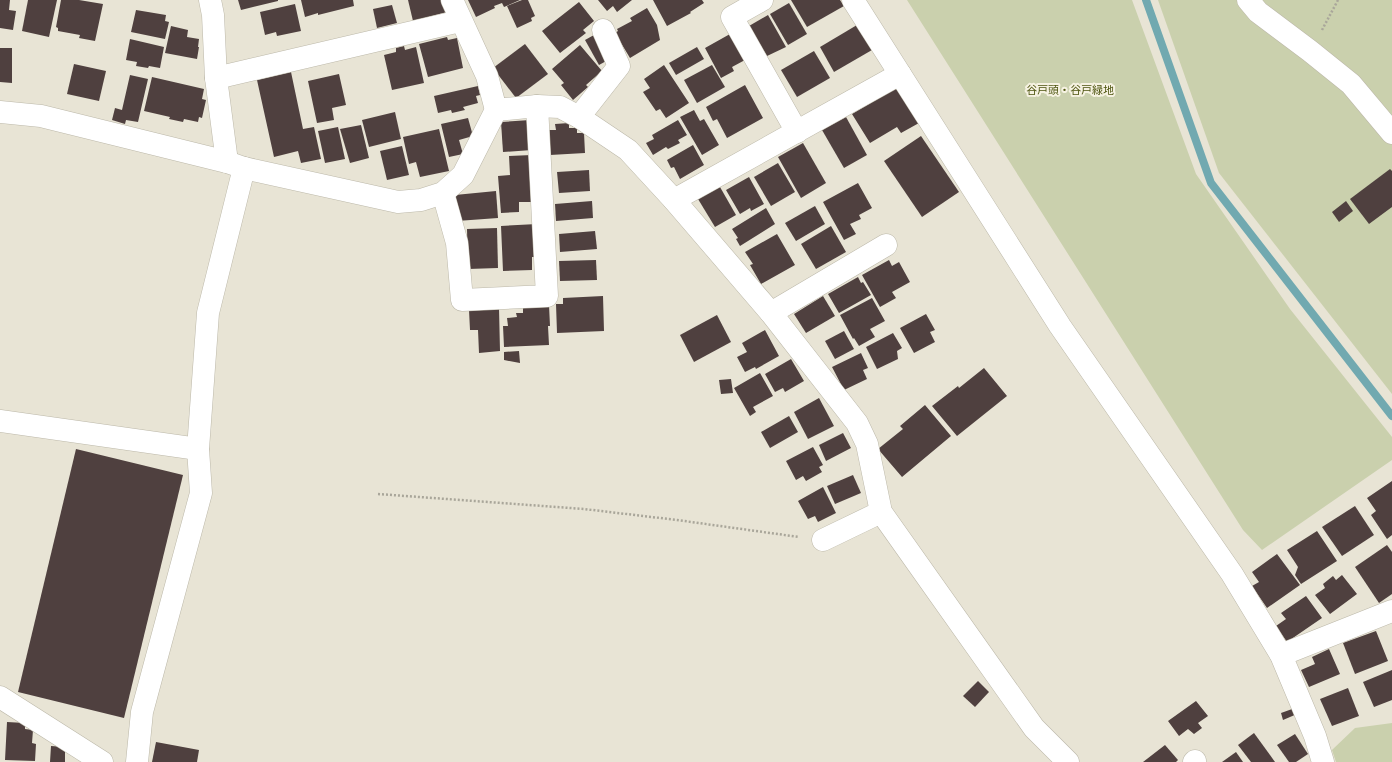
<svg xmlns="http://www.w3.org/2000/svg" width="1392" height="762" viewBox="0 0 1392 762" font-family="Poppins,'Noto Sans JP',sans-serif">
	<rect width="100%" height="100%" fill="#e8e4d5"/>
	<g fill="#cad0ad">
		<path d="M907,0H1132L1196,174L1290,309L1392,437V460L1262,550L1243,530Z"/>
		<path d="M1158,0H1392V394L1219,173Z"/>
		<path d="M1392,723V762H1336L1332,750L1355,728Z"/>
	</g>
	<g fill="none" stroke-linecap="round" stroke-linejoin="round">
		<path stroke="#71a9b0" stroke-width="8" d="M1146,0L1211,183L1392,416"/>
	</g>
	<g fill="#4f403f">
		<path d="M0,0H10L9,10L16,11L13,30L0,28Z"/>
		<path d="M28,0H57L49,37L22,31Z"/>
		<path d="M61,0H79L103,4L95,41L79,38L80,35L58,31V28L56,27Z"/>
		<path d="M238,0H278V1L241,10Z"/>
		<path d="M301,0H353L354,6L318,15V13L305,17Z"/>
		<path d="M408,0H444L447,12L413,21Z"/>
		<path d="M468,0H520L504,7L502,3L494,6L495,8L476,17Z"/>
		<path d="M522,0H528L535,16L531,18L532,21L517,28L507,6Z"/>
		<path d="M598,0H632L617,12L613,6L607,11Z"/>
		<path d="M653,0H702L704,3L690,12L691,13L667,26Z"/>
		<path d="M791,0H840L844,6L807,27Z"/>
		<path d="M579,2L594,21L583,30L586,33L560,53L542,31Z"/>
		<path d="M789,3L807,34L788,45L770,14Z"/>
		<path d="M295,4L301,31L277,36L276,32L265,35L260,12Z"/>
		<path d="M392,5L397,23L377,28L373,9Z"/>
		<path d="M647,8L657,25L660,40L630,58L615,33L618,31L617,29L632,21L630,18Z"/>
		<path d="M136,10L166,15L165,21L169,22L165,39L131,32Z"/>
		<path d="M768,15L786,47L767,56L749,26Z"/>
		<path d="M857,25L872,50L834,72L820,47Z"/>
		<path d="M171,26L188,30L187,37L199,39L198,47H199L197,59L165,53Z"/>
		<path d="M730,34L745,60L732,67L734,71L721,78L705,48Z"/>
		<path d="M594,35L608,60L599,65L585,40Z"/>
		<path d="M447,37L448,40L457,38L463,68L428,77L419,44Z"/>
		<path d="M130,39L164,47L160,68L149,66L148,68L136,66L137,62L126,60Z"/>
		<path d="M525,44L548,74L516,98L493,68Z"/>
		<path d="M580,45L602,71L586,85L588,87L573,100L561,85L564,83L552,69Z"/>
		<path d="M404,46L405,50L416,47L424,83L392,90L384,55L396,52V48Z"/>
		<path d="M697,47L704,59L676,75L669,63Z"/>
		<path d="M0,48H12V83L0,82Z"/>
		<path d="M814,51L830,78L797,97L781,70Z"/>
		<path d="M74,64L106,71L99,101L67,94Z"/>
		<path d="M664,65L689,103L666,118L660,109L656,111L643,92L650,88L644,79Z"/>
		<path d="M712,65L725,87L697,103L684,80Z"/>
		<path d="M291,72L303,129L314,127L321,159L301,163L298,151L274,157L257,80Z"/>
		<path d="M339,74L346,105L332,108L334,120L317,123L308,81Z"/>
		<path d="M130,75L148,79L138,122L126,120L125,124L112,120L115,108L122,110Z"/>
		<path d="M152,77L204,89L202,99L206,100L202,118L199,117L198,122L184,119L183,122L169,119L170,117L144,111Z"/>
		<path d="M745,85L763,118L727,138L717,119L713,121L706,107Z"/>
		<path d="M478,86L480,95L476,96L478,103L463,107L465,110L452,113L451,110L438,113L434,96Z"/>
		<path d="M898,87L919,123L901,133L897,127L870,143L852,114Z"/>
		<path d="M694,110L700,121L704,119L719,145L702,155L680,117Z"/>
		<path d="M395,112L401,139L369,147L362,120Z"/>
		<path d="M846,117L867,155L844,168L822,130Z"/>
		<path d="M468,118L473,136L459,140L463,154L449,157L441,124Z"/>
		<path d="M530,120L532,150L503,152L501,122Z"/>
		<path d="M678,120L687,135L678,140L680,143L668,149L666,147L653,155L646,143L654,139L652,135Z"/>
		<path d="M569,123V128H577V133H584L585,153L550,155L549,130H556L555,124Z"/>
		<path d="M361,125L369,158L350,163L340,129Z"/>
		<path d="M338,127L345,159L325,163L318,131Z"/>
		<path d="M439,129L449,171L420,177L416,162L409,164L403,137Z"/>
		<path d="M921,136L959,192L922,217L884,161Z"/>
		<path d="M803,143L826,183L801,198L778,157Z"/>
		<path d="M693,145L704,165L680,179L674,167L671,168L667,160Z"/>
		<path d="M402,146L409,175L387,180L380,151Z"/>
		<path d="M532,155L533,202H519V212L501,213L498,176L510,175L509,156Z"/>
		<path d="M778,163L795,192L771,206L754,177Z"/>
		<path d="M1390,169L1392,171V207L1369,224L1350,199Z"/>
		<path d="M589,170L590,191L559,193L557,172Z"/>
		<path d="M749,177L764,204L751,211L750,208L740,214L726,190Z"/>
		<path d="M858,183L872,208L859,215L861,219L850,224L856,234L844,240L823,202Z"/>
		<path d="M720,187L736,215L715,227L698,199Z"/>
		<path d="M496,191L498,218L457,221L455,195Z"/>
		<path d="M592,201L593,218L556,221L555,204Z"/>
		<path d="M1346,201L1353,211L1339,222L1332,212Z"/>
		<path d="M815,206L825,224L796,241L785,223Z"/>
		<path d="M766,208L775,224L740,246L736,239L738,238L732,229Z"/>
		<path d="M537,224L535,257H532V270L503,271L501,226Z"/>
		<path d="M831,226L846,252L816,269L801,244Z"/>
		<path d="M497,228L498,268L468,269L467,229Z"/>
		<path d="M595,231L597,249L560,252L559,234Z"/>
		<path d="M777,234L795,265L761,284L750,265L753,264L745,252Z"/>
		<path d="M596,260L597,280L560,281L559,261Z"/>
		<path d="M889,260L892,266L899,262L910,282L892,292L896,298L880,307L862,275Z"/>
		<path d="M858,277L861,283L863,282L871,295L839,313L828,294Z"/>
		<path d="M603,296L604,331L557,333L556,304H563V298Z"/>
		<path d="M823,296L835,316L806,333L794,314Z"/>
		<path d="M872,298L885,321L870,329L875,337L859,346L854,338L853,339L840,315Z"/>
		<path d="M549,305L550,326H548L549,345L504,347L503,326H508L507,318L517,317L516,313H523V307Z"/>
		<path d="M499,308L500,351L479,353L478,330H470L469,310Z"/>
		<path d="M926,314L935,330L930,332L935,342L914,353L900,328Z"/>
		<path d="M717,315L731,342L694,362L680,335Z"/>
		<path d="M765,330L779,356L756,369L755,367L745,372L737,357L747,352L742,343Z"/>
		<path d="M844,331L854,349L835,359L825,341Z"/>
		<path d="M893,333L902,348L897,351L898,359L877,369L866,347Z"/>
		<path d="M519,351L520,363L504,360V352Z"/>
		<path d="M861,353L868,368L863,370L867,379L844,390L832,367Z"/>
		<path d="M791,359L804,381L785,392L783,388L775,392L765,374Z"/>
		<path d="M984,368L1007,396L957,436L932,406L958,386L959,388Z"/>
		<path d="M760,373L773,396L753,407L756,412L750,416L734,388Z"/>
		<path d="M731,379L733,393L721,394L719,380Z"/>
		<path d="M819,398L834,426L808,439L794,412Z"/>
		<path d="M925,405L951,436L902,477L878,449L903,429L900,426Z"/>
		<path d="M789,416L798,432L770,448L761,432Z"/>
		<path d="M843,433L851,448L826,461L819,445Z"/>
		<path d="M813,447L823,465L819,467L822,472L806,481L803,476L796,480L786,461Z"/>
		<path d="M76,449L183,475L124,718L18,692Z"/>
		<path d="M853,475L861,493L835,504L827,486Z"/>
		<path d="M1392,481V535L1387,539L1371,515L1376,511L1367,498Z"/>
		<path d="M823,487L836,513L818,522L815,516L808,519L798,501Z"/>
		<path d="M1355,506L1374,535L1342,556L1322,527Z"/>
		<path d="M1317,531L1337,561L1301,584L1295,575L1298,567L1287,550Z"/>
		<path d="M1387,545L1392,552V594L1379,603L1355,567Z"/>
		<path d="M1277,554L1300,585L1267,608L1252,586L1259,582L1252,572Z"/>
		<path d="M1342,575L1357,594L1330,614L1315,595L1325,588L1323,584L1333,576L1336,580Z"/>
		<path d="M1306,596L1322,618L1287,642L1276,626L1286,619L1281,613Z"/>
		<path d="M1376,631L1388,661L1355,674L1343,643Z"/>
		<path d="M1329,649L1340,674L1309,687L1301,670L1315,664L1312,657Z"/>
		<path d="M1392,670V700L1374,707L1363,682Z"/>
		<path d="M978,681L989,692L975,707L963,696Z"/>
		<path d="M1348,688L1359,716L1332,726L1320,699Z"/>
		<path d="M1196,701L1208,716L1198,723L1202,728L1194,734L1188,729L1179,736L1168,721Z"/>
		<path d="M1295,708L1297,714L1283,720L1281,713Z"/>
		<path d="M7,722L25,723V729L33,730L32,743L36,744L35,761L5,760Z"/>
		<path d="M1254,733L1275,762H1251L1238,745Z"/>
		<path d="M1295,734L1308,754L1296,762H1289L1277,745Z"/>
		<path d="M156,742L199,750L197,762H152Z"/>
		<path d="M1165,745L1178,760L1176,762H1143Z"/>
		<path d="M51,746L65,747V762H50Z"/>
		<path d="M1236,752L1243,762H1222Z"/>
	</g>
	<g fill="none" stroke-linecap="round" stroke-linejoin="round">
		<defs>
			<g id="minor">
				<path d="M210,0L213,15L216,78L227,162"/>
				<path d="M452,0L487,76L496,110L537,106L560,107L579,117L628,150L674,200L771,313L857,423L867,444L881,512L1034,728L1068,762"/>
				<path d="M762,0L732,17L797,132"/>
				<path d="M853,0L1060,326L1232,574L1281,655L1315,736L1323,762"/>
				<path d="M1248,0L1258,12L1310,51L1351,84L1392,133"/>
				<path d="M216,78L460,21"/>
				<path d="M0,112L41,116L227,162L244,168L398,202L421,200L443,193L463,175L496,110"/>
				<path d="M579,117L619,66L603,30"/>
				<path d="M443,193L457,243L462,300L547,296L537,106"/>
				<path d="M674,200L900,74"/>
				<path d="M771,313L886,245"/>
				<path d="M0,421L198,449"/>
				<path d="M823,540L881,512"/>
				<path d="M1281,655L1392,611"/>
				<path d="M0,697L102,762"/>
				<path d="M137,762L142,712L201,493L198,449L208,313L244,168"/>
				<path d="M1194,762L1195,761"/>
			</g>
		</defs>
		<use href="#minor" stroke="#bcb8a9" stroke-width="23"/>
		<g stroke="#a9a69a" stroke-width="2.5" stroke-dasharray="2 2" stroke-linecap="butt">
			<path d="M1322,30L1338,0"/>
			<path d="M378,494L584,509L677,520L799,537"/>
		</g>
		<use href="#minor" stroke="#fff" stroke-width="22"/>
	</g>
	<g text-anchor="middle" stroke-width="4" stroke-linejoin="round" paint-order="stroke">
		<g font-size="11" fill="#4d540f" stroke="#f6f2e2">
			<text x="1070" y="94">谷戸頭・谷戸緑地</text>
		</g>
	</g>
</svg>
